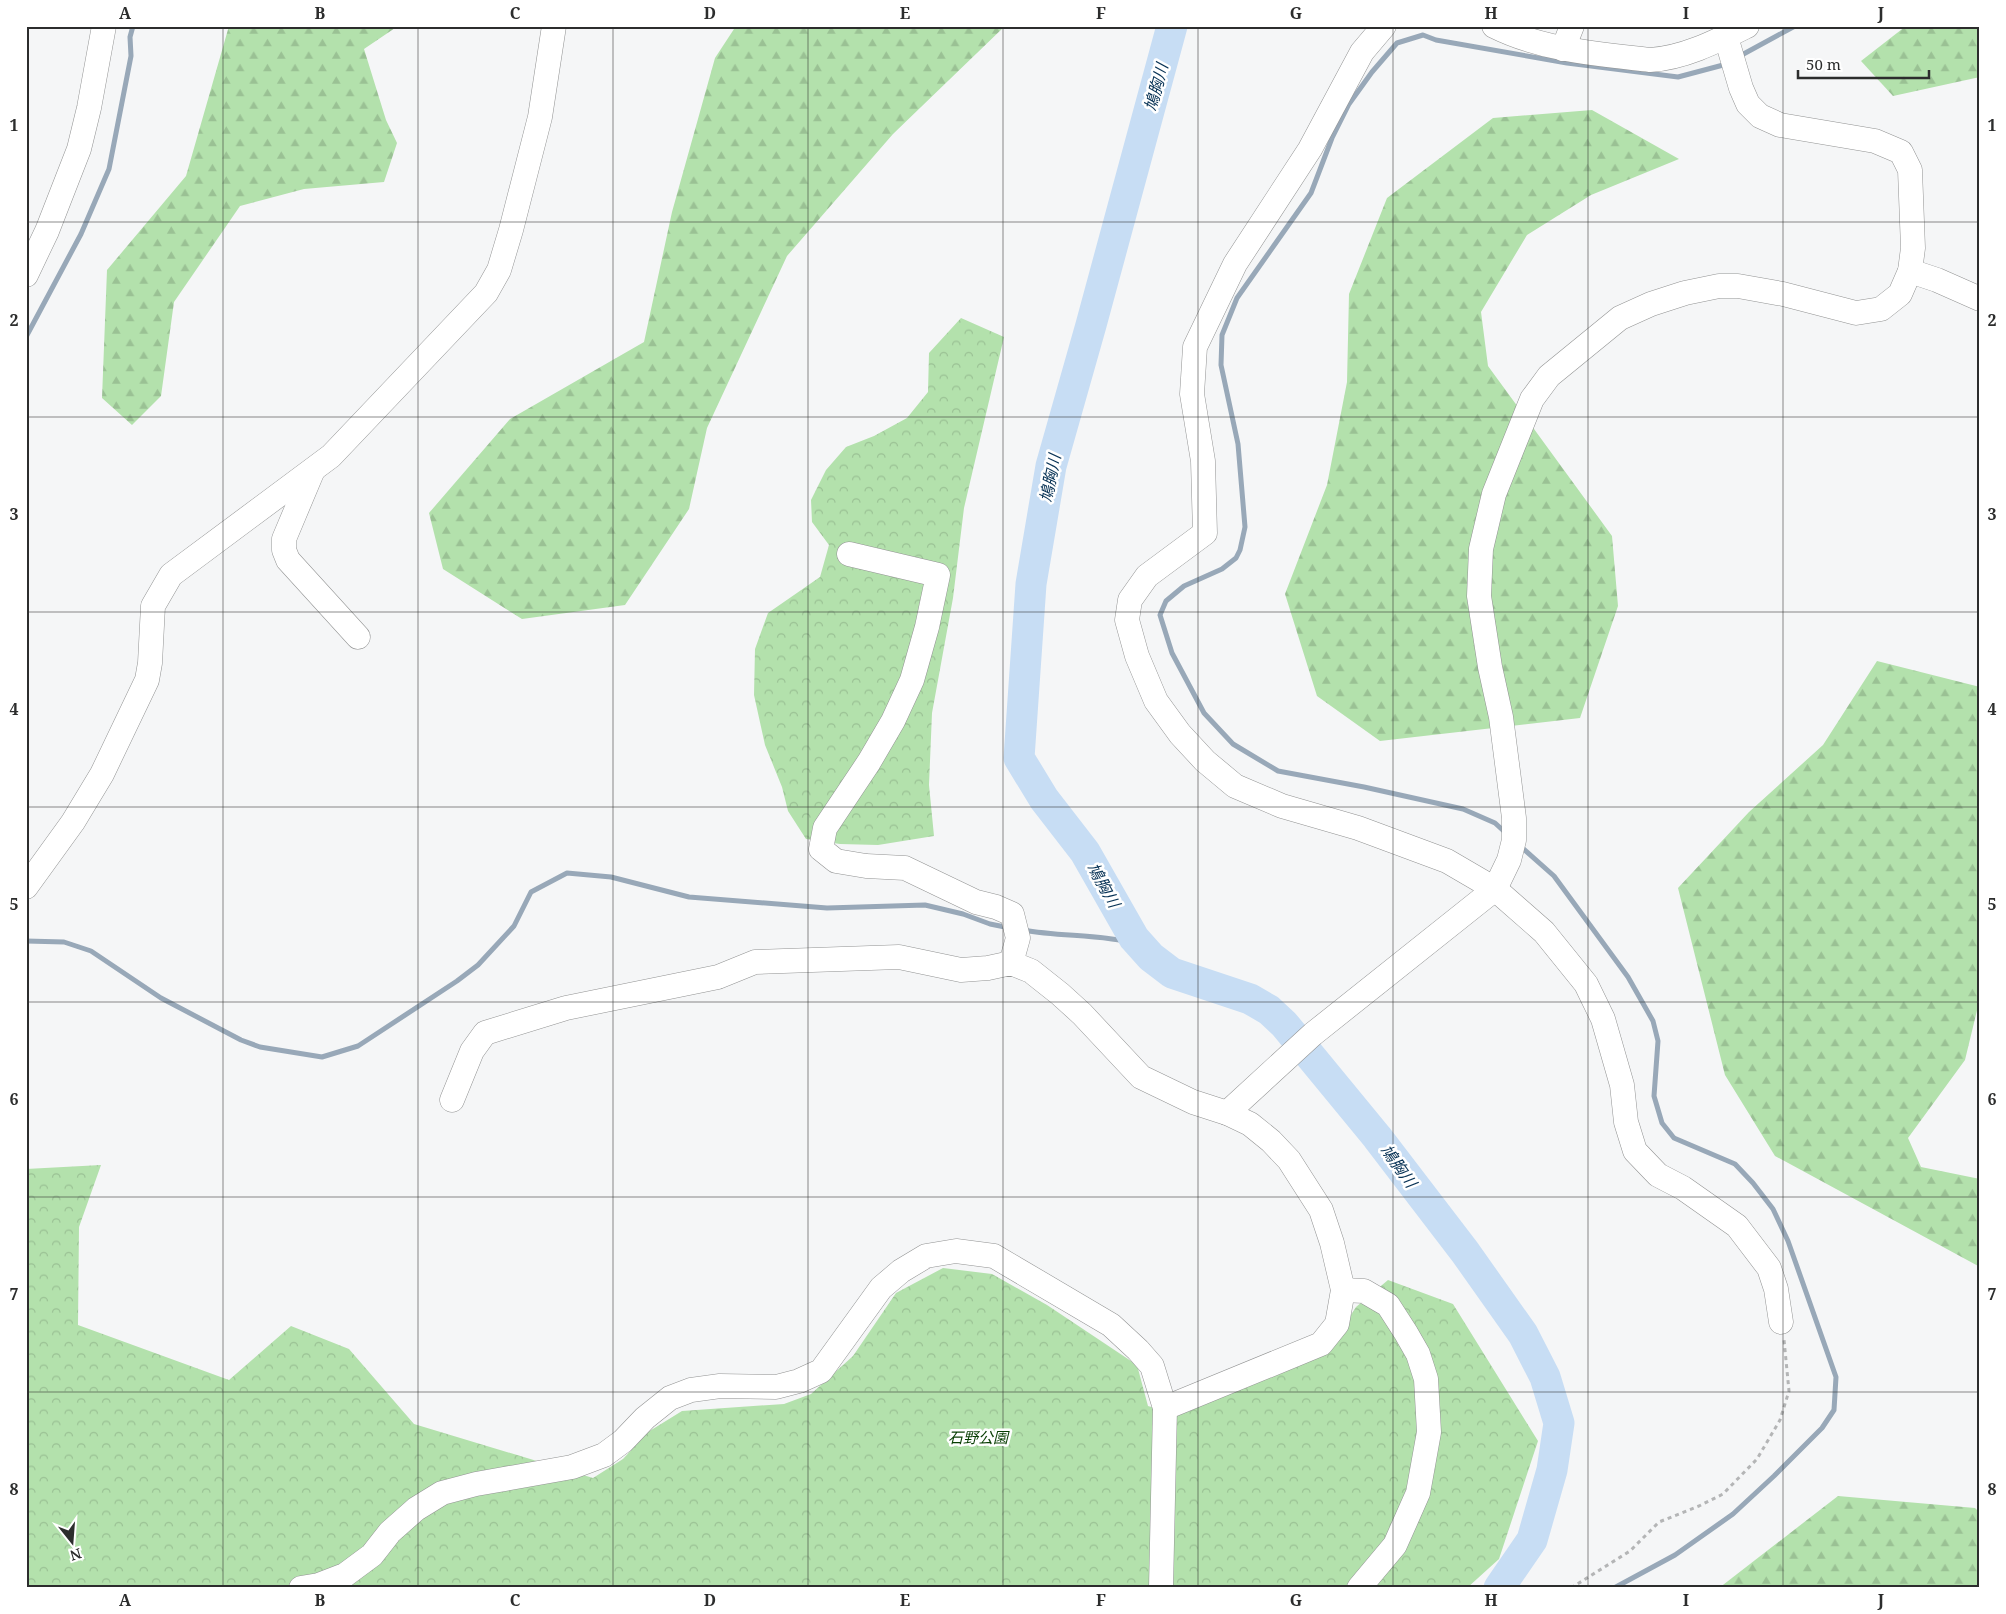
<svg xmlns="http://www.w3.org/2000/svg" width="2006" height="1614" viewBox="0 0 2006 1614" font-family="'Noto Serif','Noto Sans JP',serif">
	<defs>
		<pattern id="forest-firs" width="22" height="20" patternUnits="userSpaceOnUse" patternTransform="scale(1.25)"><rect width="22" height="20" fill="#b3e1ac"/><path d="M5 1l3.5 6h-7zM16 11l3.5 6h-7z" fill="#9ac194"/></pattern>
		<pattern id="park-crowns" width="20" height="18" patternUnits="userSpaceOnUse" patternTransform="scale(1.25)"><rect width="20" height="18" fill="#b3e1ac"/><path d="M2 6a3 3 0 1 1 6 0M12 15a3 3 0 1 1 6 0" fill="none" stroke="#9ac194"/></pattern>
	</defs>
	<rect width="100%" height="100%" fill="#f5f6f7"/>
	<g fill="url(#forest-firs)">
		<path d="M229,26H398L364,49L386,120L397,143L384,182L304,189L240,206L174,302L161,396L132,425L102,398L107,270L186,176Z"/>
		<path d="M736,26H1005L893,134L787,256L707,428L689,509L625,605L522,619L443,569L429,513L510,419L644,342L672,212L715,58Z"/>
		<path d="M1906,26H1980V77L1893,96L1861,61Z"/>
		<path d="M1592,110L1679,159L1591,195L1527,235L1481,312L1488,366L1612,536L1618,606L1580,718L1380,741L1317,696L1285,594L1327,485L1347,382L1349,294L1387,198L1493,118Z"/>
		<path d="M1877,661L1980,687V998L1965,1060L1908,1138L1921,1167L1980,1179V1267L1775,1156L1725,1075L1678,888L1749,812L1823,745Z"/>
		<path d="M1838,1496L1975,1508L1980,1513V1588H1719Z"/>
	</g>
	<g fill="url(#park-crowns)">
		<path d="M961,318L1004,337L964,508L953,598L932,713L929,785L934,836L878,845L840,844L806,839L788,811L782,787L765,745L754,695L755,649L768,613L820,577L829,545L812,522L811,500L826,470L846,447L874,436L907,418L928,392L929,353Z"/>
		<path d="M101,1165L79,1227L78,1325L229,1380L291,1326L349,1349L414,1424L593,1478L623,1459L648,1432L682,1411L784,1404L811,1394L853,1356L896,1293L943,1268L992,1274L1047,1305L1137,1365L1148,1406L1179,1415L1327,1353L1356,1307L1388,1280L1453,1304L1538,1441L1499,1559L1467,1588H26V1169Z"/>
	</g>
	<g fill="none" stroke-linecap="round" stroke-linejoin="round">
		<g stroke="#98a8b8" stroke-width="5">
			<path d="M1738,57L1795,26"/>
			<path d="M26,337L81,234L109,169L131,56L130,37L133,26"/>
			<path d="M1507,834L1495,823L1463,809L1364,787L1278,771L1233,744L1204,713L1172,653L1160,615L1166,601L1184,586L1222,569L1236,558L1240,550L1245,527L1238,444L1221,365L1222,335L1237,298L1311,193L1332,138L1349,104L1372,72L1397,43L1423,35L1436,40L1567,63L1678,77L1727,64"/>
			<path d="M1519,845L1554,876L1628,977L1653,1021L1658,1041L1654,1096L1662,1123L1674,1138L1735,1164L1753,1183L1773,1209L1788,1241L1836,1377L1834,1410L1822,1428L1774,1476L1733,1514L1675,1555L1614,1588"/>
			<path d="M1023,930C1061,937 1101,934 1139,944"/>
			<path d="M26,941L64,942L91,951L161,998L241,1040L260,1047L322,1057L358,1046L457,981L478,965L514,926L531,892L567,873L611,877L689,897L827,908L925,905L963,914L990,924L1010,928"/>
		</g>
		<path stroke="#c7ddf4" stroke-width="31" d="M1172,26L1091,325L1051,466L1031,584L1019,758L1044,799L1085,852L1134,938L1151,957L1172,973L1250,999L1269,1010L1284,1024L1377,1137L1465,1252L1523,1334L1545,1377L1559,1423L1552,1470L1532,1540L1499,1588"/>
		<defs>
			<g id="minor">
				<path d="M1384,26L1362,52L1310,149L1235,264L1195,347L1192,394L1203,461L1205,533L1147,576L1130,600L1127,620L1137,656L1156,701L1180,734L1205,761L1235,786L1282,806L1358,828L1447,861L1495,889L1544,932L1586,984L1603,1019L1622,1085L1626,1122L1635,1151L1658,1175L1683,1188L1737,1226L1769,1268L1776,1289L1781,1322"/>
				<path d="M1494,26C1542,50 1597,54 1650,60C1684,58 1717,41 1747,26"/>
				<path d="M1563,49L1572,26"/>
				<path d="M1910,271L1937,280L1980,299"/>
				<path d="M26,275L47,231L79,149L89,108L104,26"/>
				<path d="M313,470L284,539V550L288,560L358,637"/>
				<path d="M849,554L938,575L927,627L912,680L893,721L869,762L825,828L821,849L836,861L866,866L905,868L976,902L996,907L1012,914L1018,938L1011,963"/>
				<path d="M26,887L73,822L102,774L147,680L150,663L153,606L171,575L331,456L486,293L499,270L511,230L540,117L554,26"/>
				<path d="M452,1100L472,1051L485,1033L566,1008L718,977L755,962L899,957L961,970L988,968L1011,963L1031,971L1060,994L1082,1014L1141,1077L1193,1102L1227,1113L1250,1124L1271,1141L1289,1160L1321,1210L1332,1243L1343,1290L1337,1324L1321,1344L1165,1408"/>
				<path d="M1227,1113L1313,1034L1495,889L1509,860L1514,840V818L1501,717L1490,667L1479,596L1481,549L1494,494L1532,399L1549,376L1620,318L1651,304L1685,293L1719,286H1738L1783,294L1856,313L1881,309L1900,294L1910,271L1913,248L1910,170L1901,152L1875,141L1780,125L1760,116L1748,104L1741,88L1726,37"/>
				<path d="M1343,1290L1364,1291L1388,1305L1406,1333L1418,1354L1426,1379L1429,1432L1418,1493L1395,1545L1359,1588"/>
				<path d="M301,1588L319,1585L345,1575L372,1555L390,1532L416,1509L442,1493L476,1484L572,1467L604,1455L623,1441L645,1418L670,1398L691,1390L720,1386L776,1387L799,1381L821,1371L881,1288L901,1271L926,1256L956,1251L994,1256L1016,1269L1111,1325L1138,1350L1152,1366L1165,1408L1161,1588"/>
			</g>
		</defs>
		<use href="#minor" stroke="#929393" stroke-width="25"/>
		<path stroke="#b4b5b6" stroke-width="3" stroke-dasharray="4 4" stroke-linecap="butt" d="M1571,1588L1630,1551L1659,1522L1699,1506L1723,1494L1757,1459L1780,1420L1789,1391L1784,1340"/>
		<use href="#minor" stroke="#fff" stroke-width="24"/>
	</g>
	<path fill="none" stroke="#2c2d2d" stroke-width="1" stroke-opacity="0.55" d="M223,26V1588M418,26V1588M613,26V1588M808,26V1588M1003,26V1588M1198,26V1588M1393,26V1588M1588,26V1588M1783,26V1588M26,222H1980M26,417H1980M26,612H1980M26,807H1980M26,1002H1980M26,1197H1980M26,1392H1980"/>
	<g text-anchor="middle" stroke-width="5" stroke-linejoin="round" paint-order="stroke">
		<g font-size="15" font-style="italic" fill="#073d02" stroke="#fff">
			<text x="978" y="1443">石野公園</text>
		</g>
		<g font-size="16" font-style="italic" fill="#063154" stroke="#fff">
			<text transform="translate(1156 87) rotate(-75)" y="6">鳩胸川</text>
			<text transform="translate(1050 478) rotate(-79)" y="6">鳩胸川</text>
			<text transform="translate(1104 885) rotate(61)" y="6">鳩胸川</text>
			<text transform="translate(1399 1166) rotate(54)" y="6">鳩胸川</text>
		</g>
	</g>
	<rect width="2006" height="1614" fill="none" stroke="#ffffff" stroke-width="55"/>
	<g transform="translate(72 1542) rotate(163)" stroke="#ffffff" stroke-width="4" paint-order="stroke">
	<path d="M0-4L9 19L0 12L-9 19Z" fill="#2c2d2d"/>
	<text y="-8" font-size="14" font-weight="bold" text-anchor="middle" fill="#2c2d2d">N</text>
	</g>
	<path d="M1798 70v8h131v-8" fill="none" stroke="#2c2d2d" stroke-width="2.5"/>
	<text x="1806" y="70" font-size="15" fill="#2c2d2d" stroke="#ffffff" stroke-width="4" paint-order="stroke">50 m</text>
	<rect x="28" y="28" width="1950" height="1558" fill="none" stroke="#2c2d2d" stroke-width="2"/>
	<g font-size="16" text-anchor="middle" font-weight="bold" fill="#2c2d2d">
		<text x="125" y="19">A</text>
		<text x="320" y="19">B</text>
		<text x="515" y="19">C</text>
		<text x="710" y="19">D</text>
		<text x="905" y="19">E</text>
		<text x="1101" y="19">F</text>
		<text x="1296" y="19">G</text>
		<text x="1491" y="19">H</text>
		<text x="1686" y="19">I</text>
		<text x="1881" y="19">J</text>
		<text x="14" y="131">1</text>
		<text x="1992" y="131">1</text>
		<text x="14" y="326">2</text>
		<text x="1992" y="326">2</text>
		<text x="14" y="520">3</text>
		<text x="1992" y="520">3</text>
		<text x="14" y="715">4</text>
		<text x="1992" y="715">4</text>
		<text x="14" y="910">5</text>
		<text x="1992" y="910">5</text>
		<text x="14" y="1105">6</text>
		<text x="1992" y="1105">6</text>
		<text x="14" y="1300">7</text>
		<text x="1992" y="1300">7</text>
		<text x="14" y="1495">8</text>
		<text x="1992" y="1495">8</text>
		<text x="125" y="1606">A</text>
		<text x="320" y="1606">B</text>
		<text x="515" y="1606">C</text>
		<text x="710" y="1606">D</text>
		<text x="905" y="1606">E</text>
		<text x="1101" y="1606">F</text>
		<text x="1296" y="1606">G</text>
		<text x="1491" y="1606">H</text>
		<text x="1686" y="1606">I</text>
		<text x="1881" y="1606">J</text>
	</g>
</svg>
